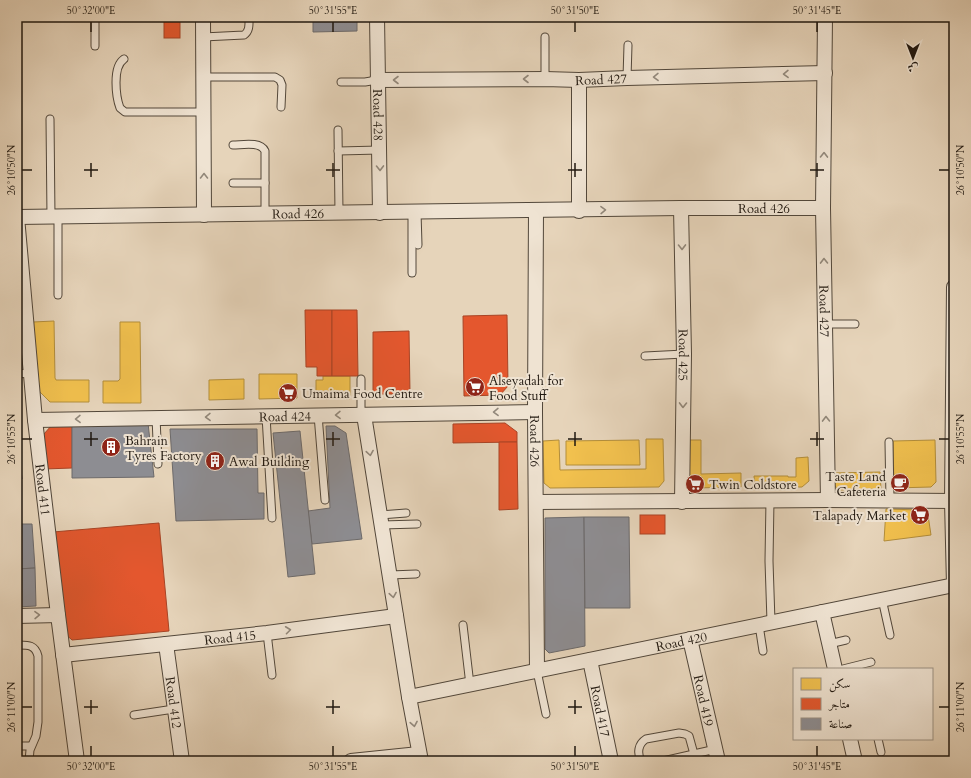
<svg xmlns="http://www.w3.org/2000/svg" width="971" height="778" viewBox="0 0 971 778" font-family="Cardo,Amiri,serif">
	<rect width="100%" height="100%" fill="#e6d4ba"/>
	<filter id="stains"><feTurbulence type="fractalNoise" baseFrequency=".005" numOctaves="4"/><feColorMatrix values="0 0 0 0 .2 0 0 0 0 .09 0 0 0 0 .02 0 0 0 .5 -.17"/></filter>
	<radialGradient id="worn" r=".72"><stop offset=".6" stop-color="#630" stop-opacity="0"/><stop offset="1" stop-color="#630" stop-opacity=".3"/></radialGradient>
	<g fill="#f2c14e" stroke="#b38e3b">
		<path d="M54,321L55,378L56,380H89V402H50L34,386L33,322Z"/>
		<path d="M120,322H140L141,403H103V381H118L120,379Z"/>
		<path d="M259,374H297V398L259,399Z"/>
		<path d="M323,376H350V399H316V380H323Z"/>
		<path d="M244,379V399L209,400V380Z"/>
		<path d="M646,439H663L664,481L659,487L550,488L544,483L543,441L559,440L560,470L646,469Z"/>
		<path d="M639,440L640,465H566V441Z"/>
		<path d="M686,440H701V474L741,473V487L693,488L687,482Z"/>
		<path d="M935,440L936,482L931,487L894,488L893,441Z"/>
		<path d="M808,457L809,481L802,487L755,488L754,476H788V477H796V458Z"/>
		<path d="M880,472L881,489L838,490L832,482V473Z"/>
		<path d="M886,509L921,510L928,515L931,535L884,541Z"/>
	</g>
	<g fill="#e4572e" stroke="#a94425">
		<rect x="164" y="17" width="16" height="21"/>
		<path d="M305,310H332V376H317V367H306Z"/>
		<path d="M332,310H357L358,376H332Z"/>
		<path d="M507,315L508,386L500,395L464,396L463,316Z"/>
		<path d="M409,331L410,394H373V332Z"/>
		<path d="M505,423L517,432V442L453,443V424Z"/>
		<path d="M52,425H72V468L44,469L43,435Z"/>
		<path d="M499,442H517L518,509L499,510Z"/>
		<rect x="640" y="515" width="25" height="19"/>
		<path d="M159,523L169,631L72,640L62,631L53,532Z"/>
	</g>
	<g fill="#8d8d92" stroke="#6c6a6b">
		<path d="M313,17H357V31L313,32Z"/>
		<path d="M148,423L154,477L72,478V425Z"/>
		<path d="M326,426H335L346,433L362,539L312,544L308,511L330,508Z"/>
		<path d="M170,429H257L258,493H264V519L176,521Z"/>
		<path d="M17,431L22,479L17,480Z"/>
		<path d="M300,431L315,574L288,577L273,433Z"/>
		<path d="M584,517L585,646L549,653L545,649V518Z"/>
		<path d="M584,517H629L630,608H585Z"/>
		<path d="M17,524H32L35,568L17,569Z"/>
		<path d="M35,568L36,606L17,607V569Z"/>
	</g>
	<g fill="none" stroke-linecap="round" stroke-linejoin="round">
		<defs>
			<g id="service">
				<path d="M95,17V46"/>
				<path d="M203,37L244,35C250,31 249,24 249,17"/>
				<path d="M124,59C112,67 116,97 120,108L125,112H203"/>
				<path d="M204,77H275L280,80L282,85L281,107"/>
				<path d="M627,78L628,45"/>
				<path d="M545,79V37"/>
				<path d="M341,82H365L377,80"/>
				<path d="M50,119L51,217"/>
				<path d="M338,130L339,213"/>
				<path d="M233,145C242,145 260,141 265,151V214"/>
				<path d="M338,151L380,150"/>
				<path d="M233,183H265"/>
				<path d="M412,212V273"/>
				<path d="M417,212L418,245"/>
				<path d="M58,216V295"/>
				<path d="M825,324H855"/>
				<path d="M645,356L684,354"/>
				<path d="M17,374L31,373"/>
				<path d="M361,379V415"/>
				<path d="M318,415L325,500"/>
				<path d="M266,416L272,518"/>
				<path d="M156,417L158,464"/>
				<path d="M889,442L890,501"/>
				<path d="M770,500L769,561L771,622"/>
				<path d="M380,515L406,513"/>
				<path d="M382,525L417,524"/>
				<path d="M390,575L416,574"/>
				<path d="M882,599L890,635"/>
				<path d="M463,625L470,685"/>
				<path d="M759,625L763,651"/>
				<path d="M267,633L272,675"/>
				<path d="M829,644L846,640"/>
				<path d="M17,645C27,645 35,644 38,656V722L36,736L30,750L29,761"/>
				<path d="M843,669L871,662"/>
				<path d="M537,671L546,714"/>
				<path d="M134,715L174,709"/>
				<path d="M878,739L881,752"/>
				<path d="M17,746H31"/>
				<path d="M641,761C637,753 638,744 646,739L679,733L685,734L689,736L694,754"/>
				<path d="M663,761L716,749"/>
			</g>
			<g id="minor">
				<path d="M203,17L204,215"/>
				<path id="s1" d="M377,17L380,213"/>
				<path id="s2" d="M825,17L823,208L828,500"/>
				<path id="s3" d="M377,80L545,79L579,80L627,78L825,73"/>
				<path d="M579,80V211"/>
				<path id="s4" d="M681,208L684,354L682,502"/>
				<path id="s5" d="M536,210L535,412L537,671"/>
				<path id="s6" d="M17,217L681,208H823"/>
				<path id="s7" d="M17,217L35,420L58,615L77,761"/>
				<path d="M364,415L409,697L421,761"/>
				<path id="s8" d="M35,420L535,412"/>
				<path d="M536,502L828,500L954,501"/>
				<path d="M822,612L835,669"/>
				<path d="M17,616L58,615"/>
				<path id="s9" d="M690,639L718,761"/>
				<path id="s10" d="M166,644L182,761"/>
				<path id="s11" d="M63,655L267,633L396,616"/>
				<path id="s12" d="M590,660L611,761"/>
				<path id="s13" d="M409,697L954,585L952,501L954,287"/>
				<path d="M850,739L855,761"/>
				<path d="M351,761L419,754"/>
			</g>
		</defs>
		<use href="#service" stroke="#52473a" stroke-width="9"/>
		<use href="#minor" stroke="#52473a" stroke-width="16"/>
		<use href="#service" stroke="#efe3d2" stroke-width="7"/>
		<use href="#minor" stroke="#efe3d2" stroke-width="14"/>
	</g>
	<defs><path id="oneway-chevron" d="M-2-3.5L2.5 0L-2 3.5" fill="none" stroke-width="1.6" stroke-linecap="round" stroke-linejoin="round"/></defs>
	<g stroke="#92887b">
		<use href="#oneway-chevron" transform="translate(786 74) rotate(179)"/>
		<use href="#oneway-chevron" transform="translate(656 77) rotate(179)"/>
		<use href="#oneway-chevron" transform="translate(526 79) rotate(180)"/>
		<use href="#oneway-chevron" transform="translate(396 80) rotate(180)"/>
		<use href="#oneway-chevron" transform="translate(824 155) rotate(-89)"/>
		<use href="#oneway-chevron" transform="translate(380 168) rotate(89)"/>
		<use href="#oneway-chevron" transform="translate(204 176) rotate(-90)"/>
		<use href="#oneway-chevron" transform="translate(603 210) rotate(-1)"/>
		<use href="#oneway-chevron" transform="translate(682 247) rotate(89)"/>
		<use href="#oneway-chevron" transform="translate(824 261) rotate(-91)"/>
		<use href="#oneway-chevron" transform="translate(683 405) rotate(91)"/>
		<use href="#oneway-chevron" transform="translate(496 412) rotate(179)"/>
		<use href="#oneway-chevron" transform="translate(338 415) rotate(179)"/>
		<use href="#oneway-chevron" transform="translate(208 417) rotate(179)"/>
		<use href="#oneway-chevron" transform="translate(78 419) rotate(179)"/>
		<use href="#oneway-chevron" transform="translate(826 419) rotate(-91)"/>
		<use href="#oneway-chevron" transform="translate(370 453) rotate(81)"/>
		<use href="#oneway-chevron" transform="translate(393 595) rotate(81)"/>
		<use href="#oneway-chevron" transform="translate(37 615) rotate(-1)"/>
		<use href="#oneway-chevron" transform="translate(288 630) rotate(-7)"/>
		<use href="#oneway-chevron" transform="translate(414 724) rotate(80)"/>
	</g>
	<path fill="none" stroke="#201810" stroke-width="1.5" d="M91,22V32M333,22V32M575,22V32M817,22V32M91,163V177M333,163V177M575,163V177M817,163V177M22,170H32M84,170H98M326,170H340M568,170H582M810,170H824M939,170H949M91,432V446M333,432V446M575,432V446M817,432V446M22,439H32M84,439H98M326,439H340M568,439H582M810,439H824M939,439H949M91,700V714M333,700V714M575,700V714M22,707H32M84,707H98M326,707H340M568,707H582M939,707H949M91,746V756M333,746V756M575,746V756M817,746V756"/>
	<defs>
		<symbol id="supermarket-disc" viewBox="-11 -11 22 22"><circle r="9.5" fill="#8f2418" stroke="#efe3d2"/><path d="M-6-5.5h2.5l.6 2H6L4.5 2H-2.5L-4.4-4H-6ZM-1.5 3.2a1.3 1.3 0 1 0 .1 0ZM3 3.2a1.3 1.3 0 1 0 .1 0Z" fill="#fff"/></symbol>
		<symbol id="building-disc" viewBox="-11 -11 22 22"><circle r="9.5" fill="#8f2418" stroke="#efe3d2"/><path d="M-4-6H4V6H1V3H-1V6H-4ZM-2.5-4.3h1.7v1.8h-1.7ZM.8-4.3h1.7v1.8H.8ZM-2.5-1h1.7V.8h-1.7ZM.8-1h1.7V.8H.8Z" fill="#fff"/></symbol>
		<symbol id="cafe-disc" viewBox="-11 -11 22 22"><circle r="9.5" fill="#8f2418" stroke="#efe3d2"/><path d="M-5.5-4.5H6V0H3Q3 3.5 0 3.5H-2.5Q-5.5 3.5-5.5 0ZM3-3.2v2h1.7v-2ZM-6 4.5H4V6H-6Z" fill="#fff"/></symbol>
	</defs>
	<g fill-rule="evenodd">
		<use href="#supermarket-disc" x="464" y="376" width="22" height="22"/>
		<use href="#supermarket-disc" x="277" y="382" width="22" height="22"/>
		<use href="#building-disc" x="100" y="436" width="22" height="22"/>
		<use href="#building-disc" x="204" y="450" width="22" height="22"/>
		<use href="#cafe-disc" x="889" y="472" width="22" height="22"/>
		<use href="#supermarket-disc" x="684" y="473" width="22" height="22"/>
		<use href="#supermarket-disc" x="909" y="504" width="22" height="22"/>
	</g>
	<g text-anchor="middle" stroke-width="4" stroke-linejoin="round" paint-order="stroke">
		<g font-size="13" fill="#201810" stroke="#efe3d2">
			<text dy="5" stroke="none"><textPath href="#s3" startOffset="224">Road 427</textPath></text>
			<text dy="5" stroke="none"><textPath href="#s1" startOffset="98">Road 428</textPath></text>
			<text dy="5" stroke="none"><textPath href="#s6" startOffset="747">Road 426</textPath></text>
			<text dy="5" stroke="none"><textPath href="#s6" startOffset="281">Road 426</textPath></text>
			<text dy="5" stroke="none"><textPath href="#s2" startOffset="294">Road 427</textPath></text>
			<text dy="5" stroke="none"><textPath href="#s4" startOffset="147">Road 425</textPath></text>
			<text dy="5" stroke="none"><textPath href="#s8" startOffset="250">Road 424</textPath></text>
			<text dy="5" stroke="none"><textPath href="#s5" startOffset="231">Road 426</textPath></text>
			<text dy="5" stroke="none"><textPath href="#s7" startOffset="274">Road 411</textPath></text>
			<text dy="5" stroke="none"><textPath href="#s11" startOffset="168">Road 415</textPath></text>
			<text dy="5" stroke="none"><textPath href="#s13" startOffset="278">Road 420</textPath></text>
			<text dy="5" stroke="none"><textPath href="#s9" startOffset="63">Road 419</textPath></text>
			<text dy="5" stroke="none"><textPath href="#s10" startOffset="59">Road 412</textPath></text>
			<text dy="5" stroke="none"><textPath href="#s12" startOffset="52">Road 417</textPath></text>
		</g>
		<g font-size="13" fill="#201810" stroke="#efe3d2" text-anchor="start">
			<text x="489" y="385">Alseyadah for<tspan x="489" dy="15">Food Stuff</tspan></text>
			<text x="302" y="398">Umaima Food Centre</text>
			<text x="125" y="445">Bahrain<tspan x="125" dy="15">Tyres Factory</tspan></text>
			<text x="229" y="466">Awal Building</text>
			<text x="886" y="481" text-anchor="end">Taste Land<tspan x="886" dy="15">Cafeteria</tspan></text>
			<text x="709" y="489">Twin Coldstore</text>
			<text x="906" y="520" text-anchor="end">Talapady Market</text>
		</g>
	</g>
	<rect width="971" height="778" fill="none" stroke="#e6d4ba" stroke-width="44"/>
	<rect x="793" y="668" width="140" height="72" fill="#efe3d2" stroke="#9c9284"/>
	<rect x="801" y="678" width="20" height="12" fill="#f2c14e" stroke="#9c9284"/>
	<text x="829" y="688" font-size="12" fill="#201810">سكن</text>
	<rect x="801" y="698" width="20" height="12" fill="#e4572e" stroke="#9c9284"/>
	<text x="829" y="708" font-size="12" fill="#201810">متاجر</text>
	<rect x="801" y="718" width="20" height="12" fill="#8d8d92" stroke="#9c9284"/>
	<text x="829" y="728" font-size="12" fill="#201810">صناعة</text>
	<g transform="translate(913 58) rotate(180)" stroke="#efe3d2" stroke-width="3" paint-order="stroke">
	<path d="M0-3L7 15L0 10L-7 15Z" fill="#201810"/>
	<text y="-6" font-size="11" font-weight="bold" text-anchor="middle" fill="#201810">ش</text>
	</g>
	<rect x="22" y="22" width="927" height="734" fill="none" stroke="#201810" stroke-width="1.5"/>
	<g font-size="10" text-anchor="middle" fill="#201810">
		<text x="91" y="14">50°32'00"E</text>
		<text x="333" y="14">50°31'55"E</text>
		<text x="575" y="14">50°31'50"E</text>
		<text x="817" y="14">50°31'45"E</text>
		<text transform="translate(960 170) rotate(-90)" y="4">26°10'50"N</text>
		<text transform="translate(11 170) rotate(-90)" y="4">26°10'50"N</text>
		<text transform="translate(960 439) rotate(-90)" y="4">26°10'55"N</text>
		<text transform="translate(11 439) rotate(-90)" y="4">26°10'55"N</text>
		<text transform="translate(960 707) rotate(-90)" y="4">26°11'00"N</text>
		<text transform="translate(11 707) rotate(-90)" y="4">26°11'00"N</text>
		<text x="91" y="770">50°32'00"E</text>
		<text x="333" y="770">50°31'55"E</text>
		<text x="575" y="770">50°31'50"E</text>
		<text x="817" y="770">50°31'45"E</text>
	</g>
	<rect width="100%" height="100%" filter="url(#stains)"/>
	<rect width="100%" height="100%" fill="url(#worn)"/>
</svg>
